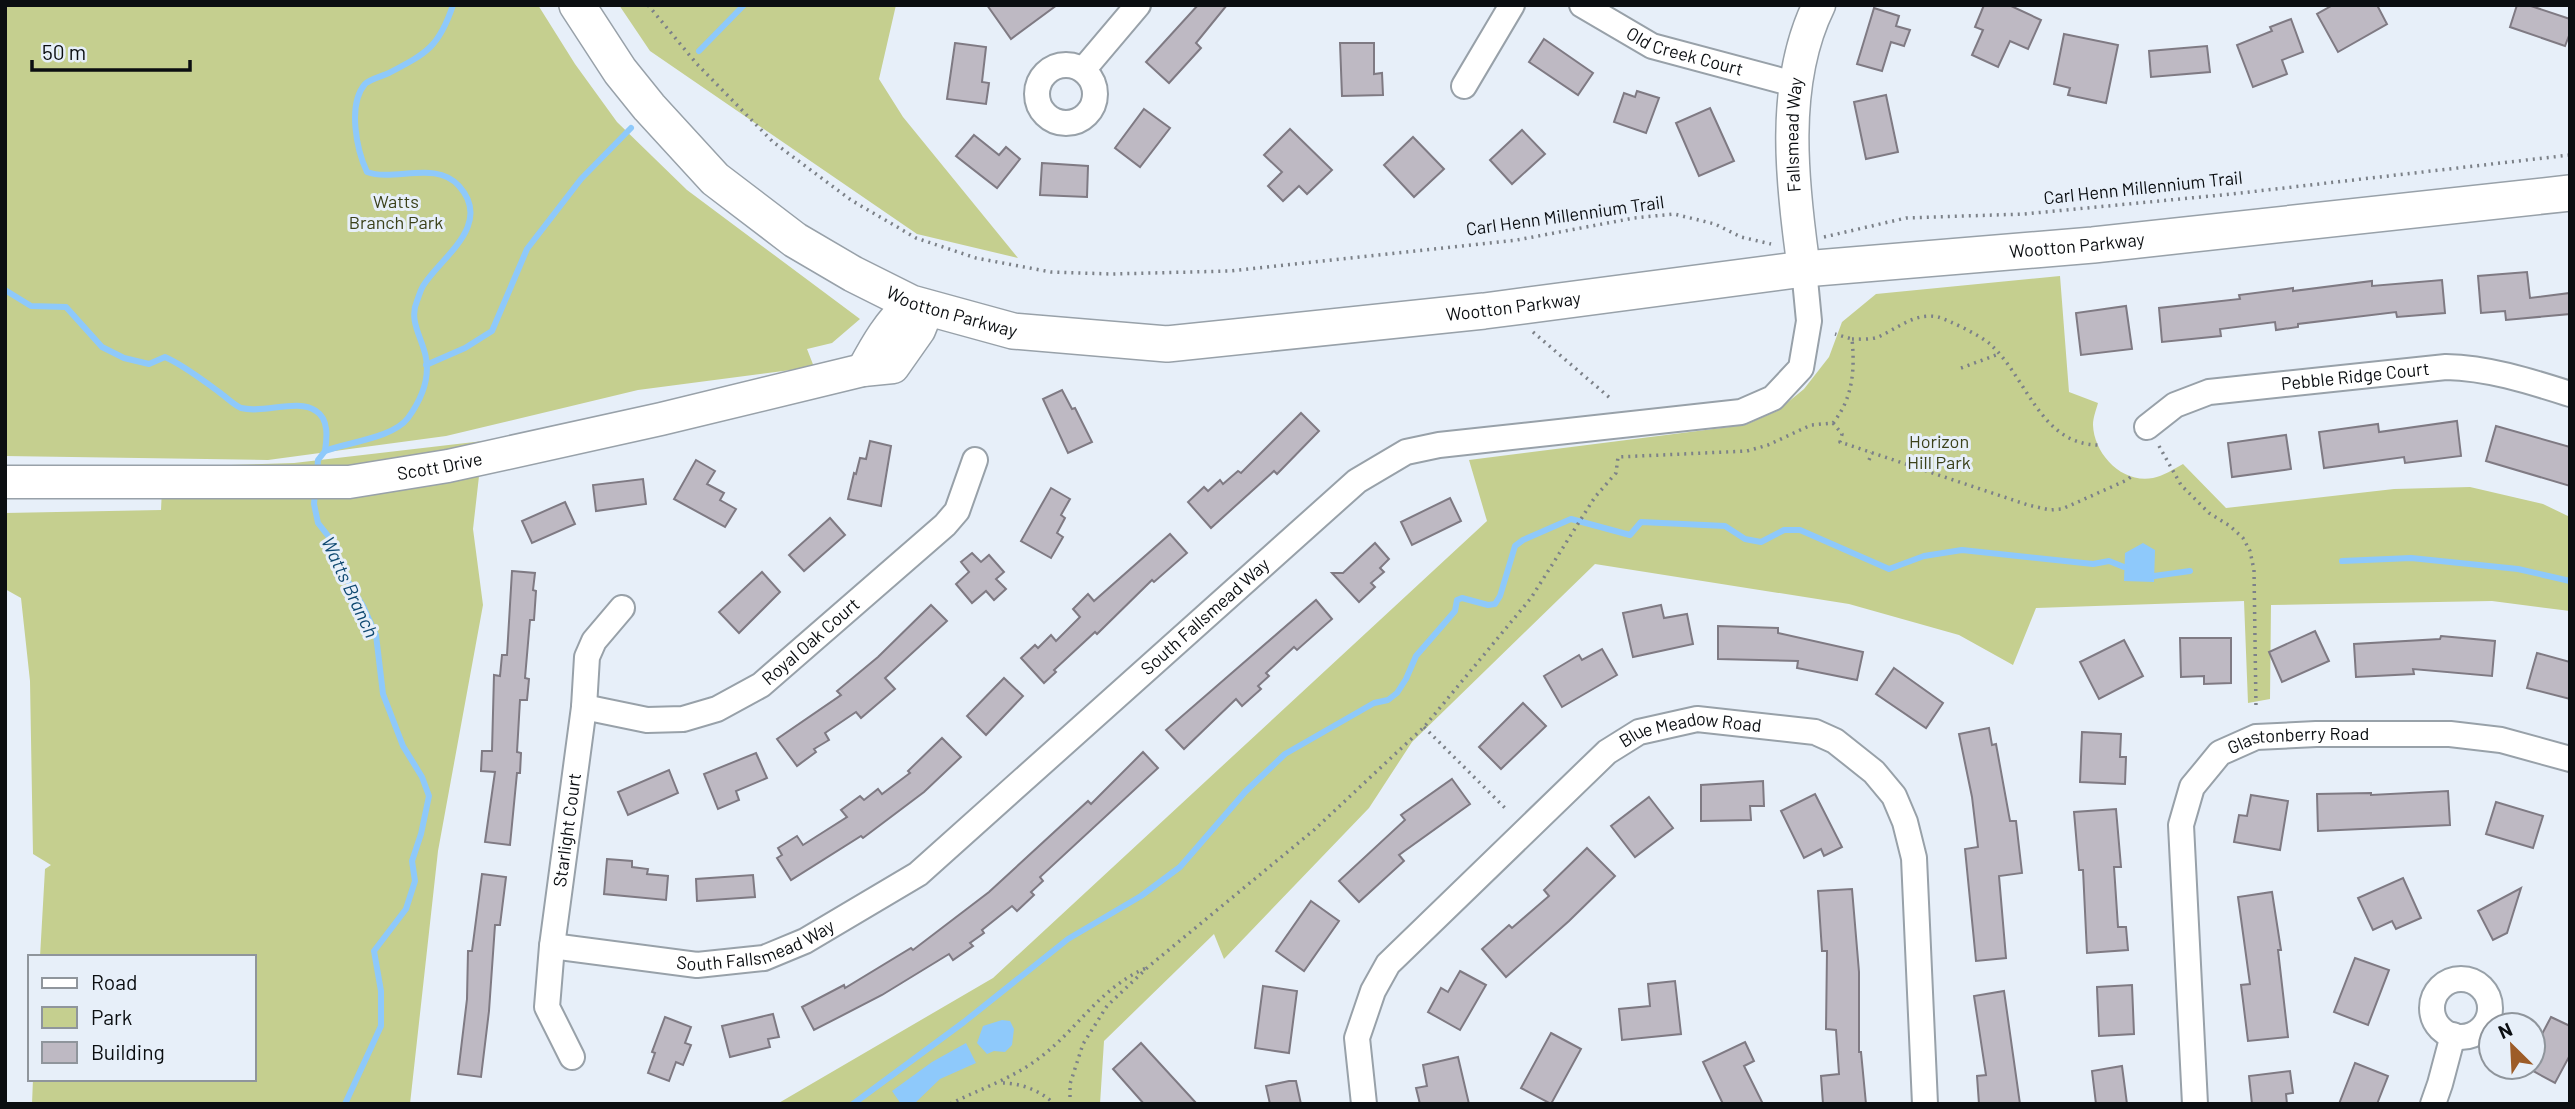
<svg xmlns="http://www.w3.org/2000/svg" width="2575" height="1109" viewBox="0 0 2575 1109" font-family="Barlow,sans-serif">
	<rect width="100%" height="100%" fill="#e7eff9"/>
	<g fill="#c5cf8f">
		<path d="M5,5H538L575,64L617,122L687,190L860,319L832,343L807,349L814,367L638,390L446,436L268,460L5,456Z"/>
		<path d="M619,5H896L879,79L903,117L1018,258L917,234L650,51Z"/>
		<path d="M2060,276L2069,392L2098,403C2096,410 2093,418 2093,425C2094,454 2122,484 2153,478C2163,476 2174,469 2183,464L2226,508L2394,489L2470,487L2543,504L2570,517V611L2492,601L2271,605L2270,699L2248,703L2244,601L2036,608L2013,665L1959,635L1849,604L1595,564L1412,742L1369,808L1224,959L1214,934L1104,1041L1100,1104H777L993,978L1487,521L1469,460L1745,425L1777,411L1804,389L1829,357L1842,322L1876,294Z"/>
		<path d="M483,441L473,529L483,605L438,851L410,1104H32L33,1079H254V957H40L45,869L51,865L33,854L30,681L21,598L5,589V513L161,510L163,467L294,463Z"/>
	</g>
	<g fill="#8ec9fb">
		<path d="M2143,543L2155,550L2154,582L2124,581L2125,553Z"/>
		<path d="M1002,1020L1010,1021L1014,1029L1012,1045L1005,1052L994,1051L987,1054L977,1043L983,1026Z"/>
		<path d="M966,1043L976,1063L940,1079L914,1104H901L892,1091L932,1062Z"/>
	</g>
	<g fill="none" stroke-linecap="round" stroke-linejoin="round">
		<g stroke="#8ec9fb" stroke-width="6">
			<path d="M699,51L744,5"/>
			<path d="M5,290L31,306L66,307L102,347L124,358L149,364L165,357C185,366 201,379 219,392C226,397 234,405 241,408C264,414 298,398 316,411C329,419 327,438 325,451"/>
			<path d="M426,365L465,348L492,331L527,249L581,179L631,128"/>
			<path d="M317,474L318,460L325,451C348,442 393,438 408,418C421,400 430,380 426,358C423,339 408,321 417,301C419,296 420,291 423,286C440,258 494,225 459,186C436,160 395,182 367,172C357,151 347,105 365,84C370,79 383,76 389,73C427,53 439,47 453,5"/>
			<path d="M315,492L314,504L318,523L329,537L331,553L363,606L376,635L383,694L403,746L422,777L429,796L421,834L412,861L415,881L406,909L374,951L381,991V1026L345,1104"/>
			<path d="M2342,561L2411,558L2518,569L2570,581"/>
			<path d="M2154,576L2190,571"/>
			<path d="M853,1104L964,1022L1068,939L1141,896L1180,867L1245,792L1285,754L1374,703L1388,700L1397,693L1406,679L1416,656L1455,611L1457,600L1462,598L1488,605L1495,604L1500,596L1515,546L1523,540L1571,519L1630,535L1641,522L1725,526L1745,539L1761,542L1784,530H1800L1889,569L1924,556L1962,550L2093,564L2109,561L2124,567"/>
		</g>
	</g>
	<g fill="#beb9c3" stroke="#7f7a83" stroke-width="2">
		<path d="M987,5H1057L1011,39Z"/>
		<path d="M1198,5H1227L1196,43L1201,48L1169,83L1146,62Z"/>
		<path d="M1984,5H2009L2041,20L2028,49L2010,41L1998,67L1972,55L1983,30L1975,27Z"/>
		<path d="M2333,5H2377L2387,24L2338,52L2317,14Z"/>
		<path d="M2517,5H2528L2570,19V33L2565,46L2510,27Z"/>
		<path d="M1874,8L1899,16L1896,26L1910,30L1904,46L1891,42L1882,71L1857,64Z"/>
		<path d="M2291,19L2303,52L2282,60L2287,74L2253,87L2237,45L2272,31L2270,27Z"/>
		<path d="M2064,34L2118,45L2106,103L2068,95L2070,88L2054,84Z"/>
		<path d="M1544,39L1593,73L1578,95L1529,62Z"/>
		<path d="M955,43L986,47L982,82L989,83L986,104L947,99Z"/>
		<path d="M1340,43H1374V74L1382,73L1383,95L1342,96Z"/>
		<path d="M2207,46L2210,72L2151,77L2149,51Z"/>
		<path d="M1637,91L1659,98L1646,133L1614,122L1624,93L1635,97Z"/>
		<path d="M1886,95L1898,152L1866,159L1854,102Z"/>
		<path d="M1710,108L1734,161L1699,176L1676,123Z"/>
		<path d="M1144,109L1170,128L1140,167L1115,148Z"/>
		<path d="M1290,129L1332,170L1307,194L1299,186L1283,201L1268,186L1282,172L1264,155Z"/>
		<path d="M1522,130L1545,154L1512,184L1490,160Z"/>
		<path d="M974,135L999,155L1006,147L1020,159L997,188L956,156Z"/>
		<path d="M1413,137L1444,169L1414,197L1384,165Z"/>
		<path d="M1042,163L1088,166L1087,197L1040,195Z"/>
		<path d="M2527,272L2530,298L2570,293V314L2506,320L2505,311L2481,313L2478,276Z"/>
		<path d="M2442,280L2445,313L2397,317L2396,312L2298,324V327L2276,330L2275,322L2220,329L2221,336L2162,342L2159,308L2240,299L2239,295L2293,288V291L2372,281V286Z"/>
		<path d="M2126,306L2132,349L2081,355L2076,313Z"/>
		<path d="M1062,390L1072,409L1075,408L1092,442L1068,453L1043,399Z"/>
		<path d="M1301,413L1319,431L1277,474L1274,471L1211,528L1188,502L1204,487L1208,491L1220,480L1223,484L1238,471L1241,473Z"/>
		<path d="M2457,421L2461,456L2405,463L2404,457L2324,468L2319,432L2378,424L2379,432Z"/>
		<path d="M2496,426L2570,447V486L2486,461Z"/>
		<path d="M2286,435L2291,469L2232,477L2228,443Z"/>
		<path d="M870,441L891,446L881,506L848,499L854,473L856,474L860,458L866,459Z"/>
		<path d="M696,460L715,471L707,484L724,493L720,500L736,509L725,527L674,499Z"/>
		<path d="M643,479L646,504L596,511L593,485Z"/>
		<path d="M1051,488L1070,499L1061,515L1065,518L1057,533L1063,537L1051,558L1021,541Z"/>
		<path d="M1450,498L1461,521L1412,545L1401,522Z"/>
		<path d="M565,502L575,524L532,543L522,521Z"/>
		<path d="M830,518L845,535L804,571L789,555Z"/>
		<path d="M1170,534L1187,553L1154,582L1152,580L1097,634L1095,632L1054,670L1056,672L1044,683L1021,658L1035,645L1038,648L1051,635L1056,641L1080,617L1073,609L1088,594L1094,601Z"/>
		<path d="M1375,543L1389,559L1380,568L1384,572L1371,583L1375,587L1359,602L1332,573H1343Z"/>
		<path d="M972,553L981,562L989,555L1004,572L996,579L1006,589L994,600L986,591L972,603L956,584L969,572L961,562Z"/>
		<path d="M512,571L535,573L533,590L536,591L534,620H530L525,678L529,679L527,700H520L517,752L521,753L520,773H517L510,845L485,842L495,772L481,771L482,751H492L494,675L500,676L502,655H507Z"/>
		<path d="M762,572L780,592L739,633L719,612Z"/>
		<path d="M1316,600L1332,619L1297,650L1294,647L1266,673L1269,676L1258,686L1261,689L1242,706L1236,699L1184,749L1166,730Z"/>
		<path d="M931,605L947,621L885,678L895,689L861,718L856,712L825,733L829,740L814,749L816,752L797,766L777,739L841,695L837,691L878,657Z"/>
		<path d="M1661,605L1664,618L1687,614L1693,644L1633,657L1623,613Z"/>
		<path d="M1718,626L1778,628V633L1863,652L1857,680L1797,668L1798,661L1718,659Z"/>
		<path d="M2315,631L2329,661L2282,682L2269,652Z"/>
		<path d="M2441,636L2495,641L2492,676L2413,669L2414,674L2356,677L2354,644L2440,639Z"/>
		<path d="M2180,638H2231V683L2204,684V676L2181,677Z"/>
		<path d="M2124,640L2143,676L2099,699L2080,662Z"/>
		<path d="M1602,649L1617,675L1562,707L1544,676L1579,655L1582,660Z"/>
		<path d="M2537,653L2570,662V699L2527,688Z"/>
		<path d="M1894,668L1943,703L1926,728L1876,694Z"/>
		<path d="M1004,678L1023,696L986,735L967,716Z"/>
		<path d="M1523,703L1546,726L1501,769L1479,747Z"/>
		<path d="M1989,728L1992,745L1996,744L2010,821H2016L2022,873L1999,876L2006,958L1976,961L1965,849L1978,847L1972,797L1959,734Z"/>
		<path d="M2082,732L2121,734L2120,757H2126L2125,784L2080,782Z"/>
		<path d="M942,738L961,757L924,792L863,838L861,836L791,880L777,858L782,855L778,848L797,836L803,845L847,817L841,810L860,796L864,800L878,789L882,794L910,773L908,771Z"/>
		<path d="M1143,752L1158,768L1040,877L1043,881L1031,892L1034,895L1017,911L1012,906L982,930L984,933L970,943L973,946L953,960L949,954L882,995L814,1030L802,1007L844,985L845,988L911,948L913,950L989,892L1088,801L1091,804Z"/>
		<path d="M756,753L767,778L736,791L739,800L718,809L704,774Z"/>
		<path d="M669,770L678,793L628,815L618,792Z"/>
		<path d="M1452,779L1470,804L1399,855L1404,861L1359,902L1339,881L1405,820L1401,815Z"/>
		<path d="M1763,781L1764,806H1750L1751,820L1701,821V785Z"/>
		<path d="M2448,791L2450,825L2318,831L2317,794L2371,793V795Z"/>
		<path d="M1815,794L1842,847L1824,856L1821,849L1804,858L1781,811Z"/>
		<path d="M2251,795L2288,801L2280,850L2234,842L2239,815L2247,816Z"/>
		<path d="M1649,797L1673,828L1635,857L1611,826Z"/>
		<path d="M2496,802L2543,816L2533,848L2486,834Z"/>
		<path d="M2116,809L2121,867H2114L2118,927H2126L2128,950L2087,953L2083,870H2079L2074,812Z"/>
		<path d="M1587,848L1615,876L1569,921L1506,977L1482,949L1509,925L1512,928L1549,896L1544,890Z"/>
		<path d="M607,859L632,861V867L648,869L647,874L668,876L666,900L604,894Z"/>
		<path d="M482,874L506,877L500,925H495L489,1011L481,1077L458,1074L467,999L468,951H472Z"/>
		<path d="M753,875L755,897L697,901L696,879Z"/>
		<path d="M2403,878L2421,918L2396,929L2392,921L2373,930L2358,898Z"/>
		<path d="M2521,888L2507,933L2493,940L2478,911Z"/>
		<path d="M1852,889L1859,972V1052H1861L1866,1104H1823L1821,1076L1839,1074L1836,1030L1826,1029L1827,951H1822L1818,891Z"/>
		<path d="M2272,892L2281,950H2278L2288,1037L2248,1041L2241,985L2250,984L2238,897Z"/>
		<path d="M1311,901L1339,921L1304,971L1276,951Z"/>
		<path d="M2355,958L2389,970L2368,1025L2334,1012Z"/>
		<path d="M1460,971L1486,985L1460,1030L1428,1012L1441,988L1448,992Z"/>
		<path d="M1675,981L1681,1034L1622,1040L1619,1009L1650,1006L1648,984Z"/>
		<path d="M2132,985L2134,1034L2099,1036L2097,987Z"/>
		<path d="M1263,986L1297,991L1289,1053L1255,1048Z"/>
		<path d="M2004,991L2020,1104H1979L1977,1076L1986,1075L1974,996Z"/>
		<path d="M773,1014L779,1037L768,1039L770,1047L730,1057L722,1026Z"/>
		<path d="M665,1017L691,1027L685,1043L691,1045L683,1065L676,1062L669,1081L648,1073L655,1053L652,1052Z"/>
		<path d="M2551,1017L2570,1026V1055L2555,1083L2533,1071V1051Z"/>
		<path d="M1551,1033L1581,1049L1551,1104L1521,1088Z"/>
		<path d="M1745,1042L1754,1061L1744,1066L1763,1104H1723L1703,1062Z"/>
		<path d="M1141,1043L1197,1104H1144L1113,1069Z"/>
		<path d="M1458,1057L1469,1104H1420L1416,1088L1427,1086L1423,1065Z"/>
		<path d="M2355,1063L2388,1076L2377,1104H2339Z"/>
		<path d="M2122,1066L2127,1104H2096L2092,1071Z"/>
		<path d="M2290,1071L2293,1093L2286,1094L2287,1104H2252L2249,1076Z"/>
		<path d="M1289,1081H1296L1301,1104H1270L1266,1086Z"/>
	</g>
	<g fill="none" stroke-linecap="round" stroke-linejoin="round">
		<defs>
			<g id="minor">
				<path id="s1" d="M1582,5L1652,46L1794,84"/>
				<circle cx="1066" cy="94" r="29"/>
				<path d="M1083,70L1138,5"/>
				<path d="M1464,86L1512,5"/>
				<path id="s2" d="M2147,427L2175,405L2209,392L2446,367C2489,368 2529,381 2570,394"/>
				<path id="s3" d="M584,707L647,720L683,719L717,709L761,685L945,525L957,511L975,460"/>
				<path id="s4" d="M552,946L697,965L764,958L805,941L918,874L1357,481L1406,452L1439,445L1741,412L1773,398L1801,368L1809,321L1804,269"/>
				<circle cx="2461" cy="1008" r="29"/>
				<path id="s5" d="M572,1057L547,1007L552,946L584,707L587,657L594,641L622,608"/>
				<path id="s6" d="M1364,1104L1357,1038L1373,991L1388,964L1607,752L1639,732L1697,719L1815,732L1835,741L1874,772L1894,796L1905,822L1914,858L1925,1104"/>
				<path id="s7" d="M2195,1104L2181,825L2192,787L2220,753L2256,737L2316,734H2450L2501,740L2570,759"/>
				<path d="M2433,1104L2440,1084L2453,1035"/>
			</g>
			<g id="tertiary">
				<path id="s8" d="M1804,269C1792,185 1780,84 1819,5"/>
				<path d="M863,370C877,344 889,323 911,303"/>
				<path id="s9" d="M5,482H349L448,466L661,419L863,370L893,367L919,330L928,308"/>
			</g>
			<g id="secondary">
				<path id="s10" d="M577,5L620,71L649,107L715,179L795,240L853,274L911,303L1013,331L1167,344L1484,311L1804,269L2093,245L2570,193"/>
			</g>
		</defs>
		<use href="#minor" stroke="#98a1a9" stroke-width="28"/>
		<use href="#tertiary" stroke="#98a1a9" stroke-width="35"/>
		<use href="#secondary" stroke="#98a1a9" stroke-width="38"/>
		<g stroke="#7c8188" stroke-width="3.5" stroke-dasharray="2 5" stroke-linecap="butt">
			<path d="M648,5L696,63L773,142L851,200L916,238L976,258L1051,272L1112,274L1230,271L1517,240L1634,218L1674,214L1715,224L1741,237L1771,244"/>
			<path d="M1824,237L1906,218L2024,214L2232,194L2570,155"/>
			<path d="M1533,332L1610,398"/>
			<path d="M1852,339C1860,339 1870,340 1878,337C1897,329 1915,312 1938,317C1949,320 1981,336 1990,344C2027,377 2040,445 2099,445"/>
			<path d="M1961,368L1999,354"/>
			<path d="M1833,423L1842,434L1840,442L2028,505L2050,510L2062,509L2127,480L2133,475"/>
			<path d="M2159,446L2181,485L2209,513L2230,526L2243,538L2250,551L2254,570L2256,708"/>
			<path d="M1869,460L1872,453"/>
			<path d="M1424,727L1506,809"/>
			<path d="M1003,1083C1020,1083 1042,1091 1054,1104"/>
			<path d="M950,1104C982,1088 1014,1078 1042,1056C1079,1027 1100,988 1146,968"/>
			<path d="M1070,1104V1084L1083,1044L1107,1006L1148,967L1314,830L1424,727L1531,598L1595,497L1616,473L1618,457L1747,451L1768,445L1811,425L1833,423C1853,398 1855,370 1852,339L1835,334"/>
		</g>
		<use href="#minor" stroke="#fff" stroke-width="24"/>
		<use href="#tertiary" stroke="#fff" stroke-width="32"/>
		<use href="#secondary" stroke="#fff" stroke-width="35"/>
	</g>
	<g text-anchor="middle" stroke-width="6" stroke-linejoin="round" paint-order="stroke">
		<g font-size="18" fill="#0b0e11" stroke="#e7eff9">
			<text dy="6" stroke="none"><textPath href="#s1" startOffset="114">Old Creek Court</textPath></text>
			<text dy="6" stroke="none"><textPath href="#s8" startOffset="135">Fallsmead Way</textPath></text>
			<text transform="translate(2143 188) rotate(-6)" y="6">Carl Henn Millennium Trail</text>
			<text transform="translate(1565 216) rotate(-8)" y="6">Carl Henn Millennium Trail</text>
			<text dy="6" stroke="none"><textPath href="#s10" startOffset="1631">Wootton Parkway</textPath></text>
			<text dy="6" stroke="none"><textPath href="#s10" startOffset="1064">Wootton Parkway</textPath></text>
			<text dy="6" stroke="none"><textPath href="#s10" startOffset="497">Wootton Parkway</textPath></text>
			<text dy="6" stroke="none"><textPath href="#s2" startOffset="219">Pebble Ridge Court</textPath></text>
			<text dy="6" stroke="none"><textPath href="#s9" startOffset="436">Scott Drive</textPath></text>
			<text dy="6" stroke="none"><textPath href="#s4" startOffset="775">South Fallsmead Way</textPath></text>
			<text dy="6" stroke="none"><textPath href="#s3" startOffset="252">Royal Oak Court</textPath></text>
			<text dy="6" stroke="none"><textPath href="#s6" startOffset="541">Blue Meadow Road</textPath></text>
			<text dy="6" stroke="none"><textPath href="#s7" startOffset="444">Glastonberry Road</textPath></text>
			<text dy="6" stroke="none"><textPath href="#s5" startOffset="234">Starlight Court</textPath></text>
			<text dy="6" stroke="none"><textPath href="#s4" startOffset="208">South Fallsmead Way</textPath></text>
		</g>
		<g font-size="18" fill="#3b411a" stroke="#e7eff9">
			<text x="396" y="208">Watts<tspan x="396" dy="21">Branch Park</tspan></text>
			<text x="1939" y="448">Horizon<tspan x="1939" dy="21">Hill Park</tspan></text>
		</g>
		<g font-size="19" font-style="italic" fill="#0f4971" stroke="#e7eff9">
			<text transform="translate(350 587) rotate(65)" y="7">Watts Branch</text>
		</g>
	</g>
	<rect width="2575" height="1109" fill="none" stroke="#0b0e11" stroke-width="14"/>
	<rect x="28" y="955" width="228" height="126" fill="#e7eff9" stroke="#8f959c" stroke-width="2"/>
	<rect x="42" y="978" width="35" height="10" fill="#ffffff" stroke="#8f959c" stroke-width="2"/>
	<text x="91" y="990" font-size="21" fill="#0b0e11">Road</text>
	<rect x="42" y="1007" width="35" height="21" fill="#c5cf8f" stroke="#8f959c" stroke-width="2"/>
	<text x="91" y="1025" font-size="21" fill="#0b0e11">Park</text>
	<rect x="42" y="1042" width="35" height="21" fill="#beb9c3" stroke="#8f959c" stroke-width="2"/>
	<text x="91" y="1060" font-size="21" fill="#0b0e11">Building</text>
	<g transform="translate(2512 1046) rotate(336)"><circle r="33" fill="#e7eff9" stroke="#8f959c" stroke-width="2"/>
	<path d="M0-5L12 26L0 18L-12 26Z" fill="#9d5c28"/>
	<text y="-10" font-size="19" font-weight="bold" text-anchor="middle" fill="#0b0e11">N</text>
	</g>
	<path d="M32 60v10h158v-10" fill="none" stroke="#0b0e11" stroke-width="3.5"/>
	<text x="42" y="60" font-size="21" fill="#0b0e11" stroke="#e7eff9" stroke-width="5" paint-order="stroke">50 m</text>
</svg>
